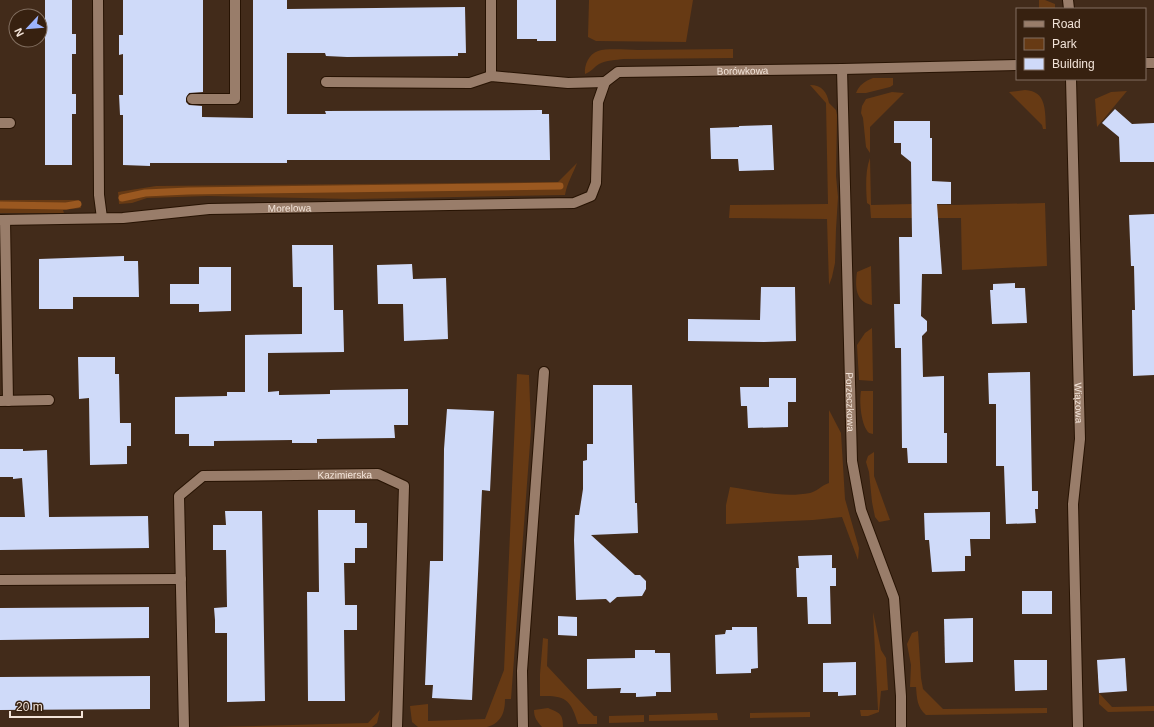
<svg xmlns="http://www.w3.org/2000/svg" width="1154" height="727" viewBox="0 0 1154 727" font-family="Helvetica,sans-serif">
	<rect width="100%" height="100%" fill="#422b1a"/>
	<g fill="#673a14">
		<path d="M589,0H693L686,42L596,41L588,37Z"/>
		<path d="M1039,0H1045L1055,4V9H1039Z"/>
		<path d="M733,49V58L624,59C616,60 606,60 599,64C594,67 591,72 585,74C584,65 589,54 598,51C608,48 626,50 638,50C670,50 701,49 733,49Z"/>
		<path d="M873,78H893V85L890,87L866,93H856C859,85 865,81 873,78Z"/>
		<path d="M810,85C822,85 827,92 829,103L836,110L837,115L836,176L838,197L836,229L835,263L832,277L829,285L827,219L729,218L730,205L828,204L826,103Z"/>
		<path d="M1025,90C1047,91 1045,111 1046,129H1043L1042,125L1009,92Z"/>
		<path d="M1127,91L1097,127L1095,99L1111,92Z"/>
		<path d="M892,92L904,93L870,127V153L866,147L863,118L861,113L862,106L866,99Z"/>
		<path d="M870,158L871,205L912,204L953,205L1045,203L1047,266L962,270L961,218H871L870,205L867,203C866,189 865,171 870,158Z"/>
		<path d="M577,163C573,174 567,183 565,195L353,199L208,196L147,198L132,203L119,204L118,192L156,186L558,182Z"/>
		<path d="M0,200H79L81,208L63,210L64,213H0Z"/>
		<path d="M871,266L872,305C855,302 855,286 857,272Z"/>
		<path d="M872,328L873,381L859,380L857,345L865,333Z"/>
		<path d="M517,374L529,375L531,430L511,699H505C505,713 501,723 487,727H418L412,722L410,706L428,704V721L485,719L504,670Z"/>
		<path d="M861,391H873V434L869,433C861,426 859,401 861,391Z"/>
		<path d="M829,410L841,433L845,499L859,548L858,560L842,517L813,520L726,524V505L730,487C756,491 784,498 810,493C816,492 822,485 829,483Z"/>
		<path d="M874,452V476L890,520L879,522L875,517L872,502L869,472L866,462L868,456Z"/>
		<path d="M873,612L881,650L886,658L888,690L881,691L879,712L868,716H861L860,710H878Z"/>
		<path d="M918,631L921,678L923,689L943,709L1047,708V713L926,715C917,707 917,699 916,687H910L911,665L907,644L912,633Z"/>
		<path d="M543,638L548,639L547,666L594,716H597V724H578C571,700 566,695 540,696V674Z"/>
		<path d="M1099,693L1112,707L1154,706V711L1108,712L1099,704Z"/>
		<path d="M548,708C560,713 563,714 563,727H542C537,721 534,718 534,710Z"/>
		<path d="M380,710L377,723L372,727H214L368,723Z"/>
		<path d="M810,712V717L750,718V713Z"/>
		<path d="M717,713L718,720L649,721V715Z"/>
		<path d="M644,715V722L609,723V716Z"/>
	</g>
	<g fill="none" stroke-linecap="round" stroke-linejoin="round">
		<g stroke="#9a5820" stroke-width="7">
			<path d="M122,198L145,193L188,191L560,186"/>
			<path d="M0,205L66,206L78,204"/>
		</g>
	</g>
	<g fill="#cfdaf9">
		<path d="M45,0H72V34H76V54H72V94H76V114H72V165H45Z"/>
		<path d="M123,0H203V92L189,93L186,99V102L189,105L202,106V117L253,118V0H287V9L465,7L466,53H458V56L347,57L326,56L325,53H287V114H326L325,111L542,110V114H549L550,160H287V163H150V166L123,165V115H120L119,95H123V54L119,55V35H123Z"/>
		<path d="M517,0H556V41H537V39H517Z"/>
		<path d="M1115,109L1132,124L1154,123V162H1120L1119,137L1102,123Z"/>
		<path d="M894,121H930V138H932V181L951,182V204H937L942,274H922L921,316L927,321V331L922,336L923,377L944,376V433H947V463H908L907,448H902L901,348H895L894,304H900L899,237H912L911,162L901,154V143H894Z"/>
		<path d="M772,125L774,170L739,171L738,159H711L710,128L739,127V126Z"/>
		<path d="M1154,214V375L1133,376L1132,310H1135L1134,266H1131L1129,215Z"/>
		<path d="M292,245H333L334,310H343L344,352L268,353V392L279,391V395L330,394V390L408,389V425H394L395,438L317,439V443H292V440L214,441V446H189V434H175V397L227,396V392H245V335L302,334V287H293Z"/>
		<path d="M124,256V261H138L139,297H73V309H39V259Z"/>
		<path d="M412,264L413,279L446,278L448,339L404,341L403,304H378L377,265Z"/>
		<path d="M199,267H231V311L199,312V304H170V284H199Z"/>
		<path d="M1015,283V288H1025L1027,323L992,324L990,290H993V284Z"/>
		<path d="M761,287H795L796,341L764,342L688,341V319L760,320Z"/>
		<path d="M78,357H115V374H119L120,423H131V446H127V464L90,465L89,398L79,399Z"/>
		<path d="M1030,372L1032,491H1038V509H1035L1036,523L1006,524L1004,466H996V404H989L988,373Z"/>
		<path d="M769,378H796V402H788V427L748,428L747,406H741L740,387H769Z"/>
		<path d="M593,385H632L635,503H637L638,533L591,535L635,575H640L646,581V589L642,596L617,597L610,603L606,599L576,600L574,540L575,515H579L583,489V461L587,460V444H593Z"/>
		<path d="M447,409L494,411L490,491L482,490L472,700L432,698L433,685H425L430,561H443L444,449Z"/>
		<path d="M0,449H23V451L47,450L49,517L148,516L149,548L0,550V517H25L22,478L13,479V477H0Z"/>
		<path d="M318,510H355V523H367V548H355V563H344L345,605H357V630H344L345,701H308L307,592H319Z"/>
		<path d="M225,511H262L265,701L227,702V633H215V620L214,608L227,607L226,550H213V525H226Z"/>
		<path d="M990,512V539H970L971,556H965V571L932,572L929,540H925L924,513Z"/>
		<path d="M832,555V568H836V586H830L831,624H808L807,597H797L796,568H799L798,556Z"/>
		<rect x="1022" y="591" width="30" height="23"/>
		<path d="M149,607V638L0,640V608Z"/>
		<path d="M558,616L577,617V636L558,635Z"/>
		<path d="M973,618V662L945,663L944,619Z"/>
		<path d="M732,627H757L758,668L751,669V673L716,674L715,635L725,634L726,630H732Z"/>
		<path d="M635,650H655V653H670L671,692H656V696L636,697V693H620L621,688L587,689V659L635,658Z"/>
		<path d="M1125,658L1127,691L1099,693L1097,660Z"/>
		<path d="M1014,660H1047V690L1015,691Z"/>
		<path d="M856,662V695L838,696V692H823V663Z"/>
		<path d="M150,676V709L0,710V677Z"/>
	</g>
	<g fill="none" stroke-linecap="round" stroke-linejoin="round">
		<defs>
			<g id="lane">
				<path d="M98,0L99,195L102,218"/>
				<path d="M491,0V76"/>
				<path d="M326,82L470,83L491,76L568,83L605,82"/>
				<path d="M192,99H235V0"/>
				<path d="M0,123H10"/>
				<path d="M523,727L522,671L544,372"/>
			</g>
			<g id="street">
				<path d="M1068,0L1069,9"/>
				<path d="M1145,63H1154"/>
				<path id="s1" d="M842,69L852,461L861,510L894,598L901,696V727"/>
				<path id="s2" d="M1071,79L1080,439L1073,504L1078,727"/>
				<path id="s3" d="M0,220L123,218L209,209L574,203L591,196L596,183L598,102L605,82L618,72L842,69L1017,65"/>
				<path d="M5,220L8,401"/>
				<path d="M0,401L49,400"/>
				<path d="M0,580L181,579"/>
				<path id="s4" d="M184,727L179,496L203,476L378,474L404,486L397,727"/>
			</g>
		</defs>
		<use href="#lane" stroke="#271303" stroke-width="12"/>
		<use href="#street" stroke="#271303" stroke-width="12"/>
		<use href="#lane" stroke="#997d6a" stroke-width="10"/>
		<use href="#street" stroke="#997d6a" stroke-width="10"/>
	</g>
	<g text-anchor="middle" stroke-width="4" stroke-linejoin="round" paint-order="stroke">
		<g font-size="10" fill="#f2e3d8" stroke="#372110">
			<text dy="4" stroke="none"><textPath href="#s3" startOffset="850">Borówkowa</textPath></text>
			<text dy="4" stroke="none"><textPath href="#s3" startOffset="290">Morelowa</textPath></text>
			<text dy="4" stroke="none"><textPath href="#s1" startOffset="333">Porzeczkowa</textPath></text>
			<text dy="4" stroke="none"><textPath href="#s2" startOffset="324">Wiązowa</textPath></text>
			<text dy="4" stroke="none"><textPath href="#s4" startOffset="404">Kazimierska</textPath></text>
		</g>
	</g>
	<rect x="1016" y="8" width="130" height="72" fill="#372110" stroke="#826f60"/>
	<rect x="1024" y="21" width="20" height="6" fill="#997d6a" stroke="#826f60"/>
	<text x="1052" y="28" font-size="12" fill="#f2e3d8">Road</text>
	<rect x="1024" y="38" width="20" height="12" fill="#673a14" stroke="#826f60"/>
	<text x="1052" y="48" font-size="12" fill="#f2e3d8">Park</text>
	<rect x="1024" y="58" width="20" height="12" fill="#cfdaf9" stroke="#826f60"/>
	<text x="1052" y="68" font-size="12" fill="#f2e3d8">Building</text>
	<g transform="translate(28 28) rotate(244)"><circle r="19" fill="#372110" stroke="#826f60"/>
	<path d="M0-3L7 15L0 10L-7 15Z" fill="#9cb4fd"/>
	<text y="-6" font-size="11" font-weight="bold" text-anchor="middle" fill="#f2e3d8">N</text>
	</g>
	<path d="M10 711v6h72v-6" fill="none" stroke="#f2e3d8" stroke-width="2"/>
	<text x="16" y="711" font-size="12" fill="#f2e3d8" stroke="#372110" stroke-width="3" paint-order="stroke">20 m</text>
</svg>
